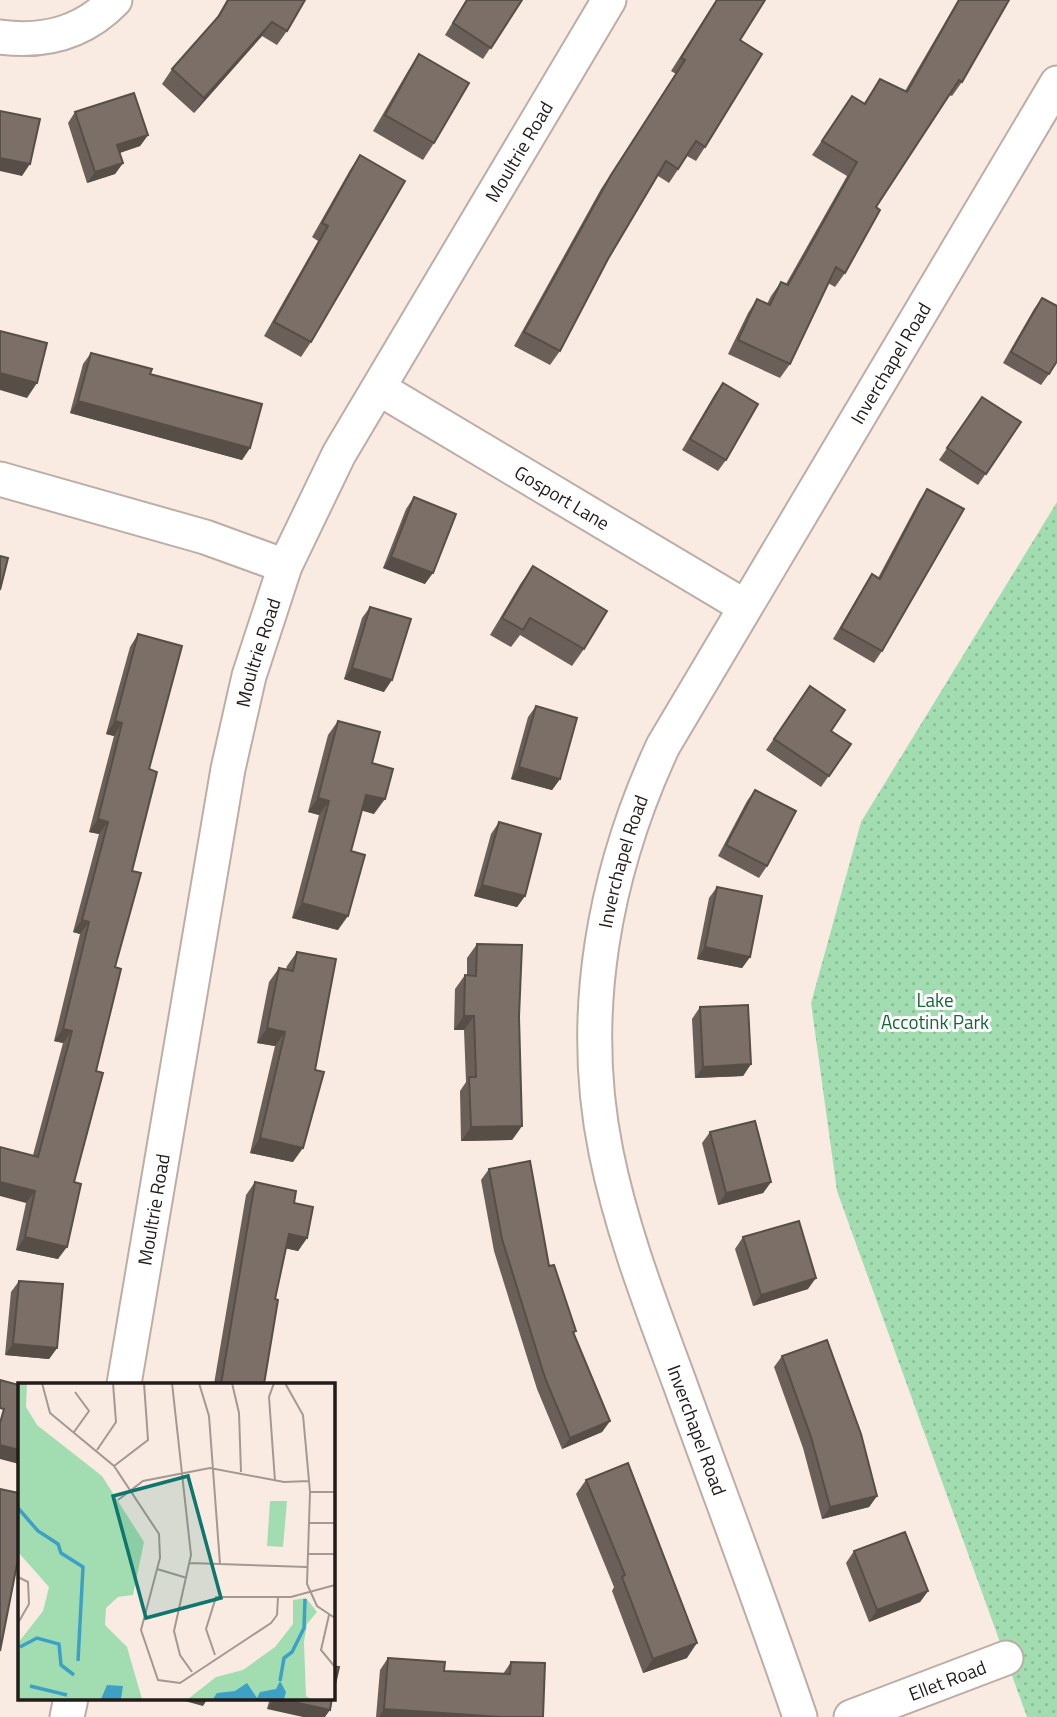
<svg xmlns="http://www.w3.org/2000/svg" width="1057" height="1717" viewBox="0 0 1057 1717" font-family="'Titillium Web',sans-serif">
	<defs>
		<pattern id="park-dots" width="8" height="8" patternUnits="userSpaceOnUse" patternTransform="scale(1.75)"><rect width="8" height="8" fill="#a2ddb1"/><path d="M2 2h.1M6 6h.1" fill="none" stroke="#8bbd98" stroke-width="1.8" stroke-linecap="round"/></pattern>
	</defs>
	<rect width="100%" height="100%" fill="#f9ebe2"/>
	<path fill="url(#park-dots)" d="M1057,502V1717H1027L837,1191L811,1003L861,822Z"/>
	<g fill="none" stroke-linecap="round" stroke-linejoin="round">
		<defs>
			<g id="minor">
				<path d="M0,37C45,43 83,33 115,0"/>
				<path id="s1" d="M380,389L744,606"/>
				<path d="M0,479L205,537L285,566"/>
				<path id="s2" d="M124,1384L228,769L249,676L285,566L339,454L609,0"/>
				<path d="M67,1717L71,1698"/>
				<path id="s3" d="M800,1717C762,1605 720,1495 680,1384C652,1308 622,1232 606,1152C578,1014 604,873 663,746L1057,83"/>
				<path id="s4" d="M851,1717L1006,1658"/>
			</g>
		</defs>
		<use href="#minor" stroke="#bcaea6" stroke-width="37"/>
		<use href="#minor" stroke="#fff" stroke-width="33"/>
	</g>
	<g fill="#6b5f59">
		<path d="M227,0H305L287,31L277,45L262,36L194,113L162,84L172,69L214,22Z"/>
		<path d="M466,0H522L483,59L445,35Z"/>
		<path d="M716,0H765L740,40L705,147L696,161L687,156L669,183L658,176L608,259L560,351L550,365L514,346L601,189L676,74L671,71Z"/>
		<path d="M958,0H1009L962,82L952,96L949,95L876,207L845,273L835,287L828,283L790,364L780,378L728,354L748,313L757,299L767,304L771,296L781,282L786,284L847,176L812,155L852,96L864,103L880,79L905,91Z"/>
		<path d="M419,54L434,143L423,160L373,131L408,71Z"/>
		<path d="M75,112L148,135L140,146L120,153L123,163L115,174L87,183L68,123Z"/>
		<path d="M360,155L311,342L301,357L264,336L318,241L312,237L350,170Z"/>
		<path d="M1042,298L1049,374L1041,385L1003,363L1034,309Z"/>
		<path d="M91,353L150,374L250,448L242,460L70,413L83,364Z"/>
		<path d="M723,383L726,460L718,471L682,450L715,394Z"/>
		<path d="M982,397L1021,422L978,485L939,460Z"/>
		<path d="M927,489L882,651L874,663L833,639L864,586L872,574L878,578L919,501Z"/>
		<path d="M414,497L425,584L383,568L406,509Z"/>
		<path d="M533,566L584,649L572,666L520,635L511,647L490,635L521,583Z"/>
		<path d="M370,607L384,692L344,679L362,618Z"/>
		<path d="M138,634L149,769L115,967L96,1071L58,1259L16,1250L26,1203L33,1155L63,1043L54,1041L80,934L73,932L99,834L89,832L114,736L106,734L130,647Z"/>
		<path d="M810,686L831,731L851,744L821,787L766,750Z"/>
		<path d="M536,706L560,779L552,790L511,779L528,717Z"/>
		<path d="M338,721L372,763L374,814L362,810L351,851L338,930L292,918L319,815L308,812L328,735Z"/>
		<path d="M755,790L767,866L759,878L718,856L747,801Z"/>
		<path d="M499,822L525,896L517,907L474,896L491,834Z"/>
		<path d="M717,887L750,957L742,968L697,959L709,898Z"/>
		<path d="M477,944L519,1017L522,1126L512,1140L461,1141L460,1091L466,1082L464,1030H454L455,989L465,975H467V958Z"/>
		<path d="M297,952L293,1162L250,1153L275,1046L257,1043L269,982L279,968L286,969L287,966Z"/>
		<path d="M700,1007L751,1064L743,1076L695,1078L692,1019Z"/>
		<path d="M710,1132L771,1182L763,1193L718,1205L702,1143Z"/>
		<path d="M489,1169L549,1266L574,1335L610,1421L602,1432L562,1449L537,1389L494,1251L481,1180Z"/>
		<path d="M255,1182L294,1203L307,1238L298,1251L286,1248L275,1299L264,1384H214L246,1195Z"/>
		<path d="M743,1237L808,1289L753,1306L735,1249Z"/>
		<path d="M19,1281L57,1348L49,1359L5,1355L11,1292Z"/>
		<path d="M782,1356L877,1496L869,1507L822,1519L803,1448L774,1367Z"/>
		<path d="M586,1480L687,1658L643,1673L612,1591L614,1587L576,1494Z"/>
		<path d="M854,1551L928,1591L920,1602L869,1622L846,1563Z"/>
		<path d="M388,1658L444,1671L503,1674L511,1662L543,1717H376L380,1670Z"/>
		<path d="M270,1698H332L267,1709Z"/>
	</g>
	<g fill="#574e48">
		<path d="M272,22L262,36L194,113L204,98Z"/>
		<path d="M148,135L140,146L109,156L117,145Z"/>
		<path d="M0,158L30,164L22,176L0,171Z"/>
		<path d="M123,163L115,174L87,183L95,172Z"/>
		<path d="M0,373L37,383L27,398L0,390Z"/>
		<path d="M78,401L250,448L242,460L70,413Z"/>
		<path d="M391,557L433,573L425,584L383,568Z"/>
		<path d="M352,668L392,680L384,692L344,679Z"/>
		<path d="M115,721L122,723L114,736L106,734Z"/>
		<path d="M519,767L560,779L552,790L511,779Z"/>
		<path d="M366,795L385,799L374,814L356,809Z"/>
		<path d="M318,798L329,801L319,815L308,812Z"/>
		<path d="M98,819L108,822L99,834L89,832Z"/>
		<path d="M482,885L525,896L517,907L474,896Z"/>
		<path d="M302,903L348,916L338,930L292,918Z"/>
		<path d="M82,920L89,922L80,934L73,932Z"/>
		<path d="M705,947L750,957L742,968L697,959Z"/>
		<path d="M464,1016H474L464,1030H454Z"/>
		<path d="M267,1028L285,1032L275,1046L257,1043Z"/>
		<path d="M63,1029L72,1031L63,1043L54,1041Z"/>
		<path d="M751,1064L743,1076L695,1078L703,1067Z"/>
		<path d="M522,1126L512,1140L461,1141L471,1127Z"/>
		<path d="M260,1138L303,1148L293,1162L250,1153Z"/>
		<path d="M0,1182L35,1191L26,1203L0,1196Z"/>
		<path d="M771,1182L763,1193L718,1205L726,1193Z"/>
		<path d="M289,1234L307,1238L298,1251L279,1247Z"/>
		<path d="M25,1237L67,1247L58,1259L16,1250Z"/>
		<path d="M816,1278L808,1289L753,1306L761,1295Z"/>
		<path d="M13,1344L57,1348L49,1359L5,1355Z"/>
		<path d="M610,1421L602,1432L562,1449L570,1438Z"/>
		<path d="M0,1445L19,1450V1464L0,1459Z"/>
		<path d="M877,1496L869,1507L822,1519L830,1507Z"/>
		<path d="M928,1591L920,1602L869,1622L877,1610Z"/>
		<path d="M697,1643L687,1658L643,1673L653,1659Z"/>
		<path d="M174,1698H208L203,1706Z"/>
		<path d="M275,1698L330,1710L325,1717H303L267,1709Z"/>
		<path d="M384,1709L501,1717H379Z"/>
	</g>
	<g fill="#7c6f67" stroke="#574e48" stroke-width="2">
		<path d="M228,0H305L287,31L272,22L204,98L172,69L219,16Z"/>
		<path d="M467,0H522L491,48L453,23Z"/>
		<path d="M717,0H765L740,40L762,54L705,147L696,141L678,169L666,161L608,259L560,351L524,332L611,175L685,60L681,58Z"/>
		<path d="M959,0H1009L962,82L959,80L876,207L880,210L845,273L836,267L790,364L738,340L757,299L770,305L781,282L788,285L857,162L822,141L852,96L865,104L880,79L907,92Z"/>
		<path d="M419,54L469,83L434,143L385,115Z"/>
		<path d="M134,93L148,135L117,145L123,163L95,172L75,112Z"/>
		<path d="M0,111L40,119L30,164L0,158Z"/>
		<path d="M360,155L405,181L311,342L274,322L328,226L322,223Z"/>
		<path d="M1042,298L1057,306V361L1049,374L1011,352Z"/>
		<path d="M0,331L47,343L37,383L0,373Z"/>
		<path d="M91,353L152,369L150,374L262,404L250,448L78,401Z"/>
		<path d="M723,383L758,404L726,460L690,439Z"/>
		<path d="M982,397L1021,422L986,474L947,448Z"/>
		<path d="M927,489L964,509L882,651L841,628L872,574L880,579Z"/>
		<path d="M414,497L456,514L433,573L391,557Z"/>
		<path d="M0,556L8,558L0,590Z"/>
		<path d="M533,566L607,611L584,649L530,618L523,630L502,618Z"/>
		<path d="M370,607L411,619L392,680L352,668Z"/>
		<path d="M138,634L182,646L149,769L157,772L132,871L141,873L115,967L121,969L96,1071L103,1073L74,1182L81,1184L67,1247L25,1237L35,1191L0,1182V1147L38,1157L72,1031L63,1029L89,922L82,920L108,822L98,819L122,723L115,721Z"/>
		<path d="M810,686L845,710L831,731L851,744L829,776L774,739Z"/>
		<path d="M536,706L577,718L560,779L519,767Z"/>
		<path d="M338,721L380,732L372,763L393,769L385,799L366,795L351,851L365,855L348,916L302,903L329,801L318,798Z"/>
		<path d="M755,790L796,811L767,866L726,845Z"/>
		<path d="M499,822L541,834L525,896L482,885Z"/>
		<path d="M717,887L762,896L750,957L705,947Z"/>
		<path d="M477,944L522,945L519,1017L522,1126L471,1127L469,1077H476L474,1016H464L465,975L476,976Z"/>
		<path d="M297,952L336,959L315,1070L324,1072L303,1148L260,1138L285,1032L267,1028L279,968L293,971Z"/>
		<path d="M748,1005L751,1064L703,1067L700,1007Z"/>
		<path d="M755,1121L771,1182L726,1193L710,1132Z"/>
		<path d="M530,1161L549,1266L554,1265L576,1331L573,1332L610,1421L570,1438L545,1378L502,1239L489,1169Z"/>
		<path d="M255,1182L296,1191L294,1203L313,1207L307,1238L289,1234L275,1299L278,1300L264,1384H221Z"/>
		<path d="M799,1221L816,1278L761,1295L743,1237Z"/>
		<path d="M19,1281L63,1284L57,1348L13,1344Z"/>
		<path d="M827,1340L861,1434L877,1496L830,1507L811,1437L782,1356Z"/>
		<path d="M0,1380L19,1385V1450L0,1445V1423L4,1409L0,1408Z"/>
		<path d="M628,1463L697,1643L653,1659L622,1577L625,1575L586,1480Z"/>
		<path d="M0,1489L19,1493V1554L0,1651Z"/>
		<path d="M905,1532L928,1591L877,1610L854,1551Z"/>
		<path d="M388,1658L445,1662L444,1671L510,1674L511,1662L545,1663L543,1717H501L384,1709Z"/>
		<path d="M332,1666L339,1667L332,1697Z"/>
		<path d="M275,1698H332L330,1710Z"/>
	</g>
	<g text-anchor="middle" stroke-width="6" stroke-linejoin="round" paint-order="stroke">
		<g font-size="19" fill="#221d1a" stroke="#fff">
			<text dy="7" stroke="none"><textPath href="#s2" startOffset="1311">Moultrie Road</textPath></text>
			<text dy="7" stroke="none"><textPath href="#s3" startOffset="1460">Inverchapel Road</textPath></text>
			<text dy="7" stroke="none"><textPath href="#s1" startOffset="212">Gosport Lane</textPath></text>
			<text dy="7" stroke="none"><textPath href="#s2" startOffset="744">Moultrie Road</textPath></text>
			<text dy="7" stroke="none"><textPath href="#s3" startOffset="892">Inverchapel Road</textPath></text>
			<text dy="7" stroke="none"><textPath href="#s2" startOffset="177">Moultrie Road</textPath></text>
			<text transform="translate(697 1430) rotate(70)" y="7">Inverchapel Road</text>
			<text dy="7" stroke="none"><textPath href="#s4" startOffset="103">Ellet Road</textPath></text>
		</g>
		<g font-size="19" fill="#156736" stroke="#fff">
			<text x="935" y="1007">Lake<tspan x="935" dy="22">Accotink Park</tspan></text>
		</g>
	</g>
	<g transform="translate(18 1383)">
		<rect width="317" height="317" fill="#f9ebe2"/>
		<path d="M252,118H269L265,164L249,163Z" fill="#a2ddb1"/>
		<path d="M0,0H9L8,24L19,42L84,93L126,159L115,212L100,214L88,225L87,242L109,264L124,316H0V260L25,228L31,204L0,169ZM288,215L299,229L289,241L286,259L288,313L293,316H170L198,294L225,287L257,264L275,241V217Z" fill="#a2ddb1"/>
		<path d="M262,298L268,309L266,316H195L199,310L217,308L229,300L239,315L242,309L258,306ZM89,302L105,303L103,316H83Z" fill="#3da1c6"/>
		<path fill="none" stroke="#3da1c6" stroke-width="3.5" d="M0,125L20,148L40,161L43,170L65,184L60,278M2,264L19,255L41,261L43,282L56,292M262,298L266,275L274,269L286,245L287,216M12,303L49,312"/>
		<path fill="none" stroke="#a39992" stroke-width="2" d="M24,0L32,30L96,83L141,151L142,175L123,247L140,297L162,300L253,240L259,232L260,214M154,0L173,172L156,248L162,272L174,289M181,0L191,33L202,181M214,0L221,30L223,89M256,0L251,14L257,98M267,0L285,32L292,109L289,201L299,223L317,235M56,49L71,28L57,9M79,67L98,39L95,0M96,83L130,57L126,0M292,109H317M100,117L125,98L192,85L266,99L291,98M291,140H317M289,171H317M172,180L289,184M139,186L169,195M0,194L10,199L11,221L0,240M311,232L303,267L317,284M197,272L188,246L198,214H273L317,202"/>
		<path fill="#0f766e" fill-opacity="0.15" stroke="#0f766e" stroke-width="3.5" d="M170,93L203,215L128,235L95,113Z"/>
		<rect width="317" height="317" fill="none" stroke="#221d1a" stroke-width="3.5"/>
	</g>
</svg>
